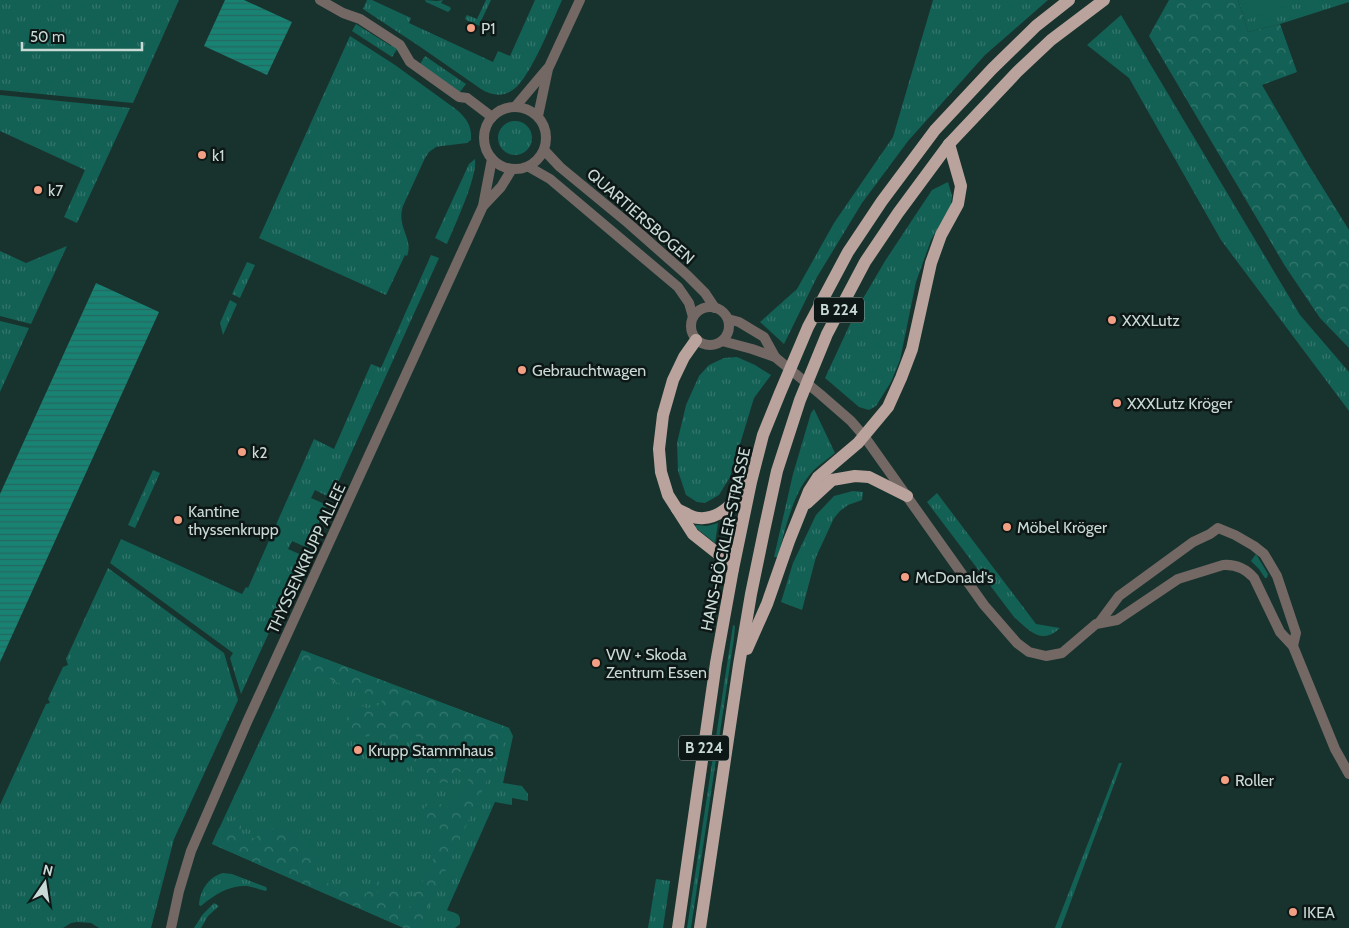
<svg xmlns="http://www.w3.org/2000/svg" width="1349" height="928" viewBox="0 0 1349 928" font-family="Cabin,sans-serif">
	<defs>
		<pattern id="grass-tufts" width="24" height="20" patternUnits="userSpaceOnUse" patternTransform="scale(1.25)"><rect width="24" height="20" fill="#136055"/><path d="M3 7l-1-3M5 7V3M7 7l1-3M15 17l-1-3M17 17v-4M19 17l1-3" fill="none" stroke="#34766d"/></pattern>
		<pattern id="forest-crowns" width="20" height="18" patternUnits="userSpaceOnUse" patternTransform="scale(1.25)"><rect width="20" height="18" fill="#136156"/><path d="M2 6a3 3 0 1 1 6 0M12 15a3 3 0 1 1 6 0" fill="none" stroke="#34776d"/></pattern>
		<pattern id="water-rules" width="6" height="5" patternUnits="userSpaceOnUse" patternTransform="scale(1.25)"><rect width="6" height="5" fill="#188273"/><path d="M0 2.5h6" fill="none" stroke="#26685f"/></pattern>
	</defs>
	<rect width="100%" height="100%" fill="#18332e"/>
	<g fill="url(#grass-tufts)">
		<path d="M0,0H179L133,103L0,90Z"/>
		<path d="M367,0H372L411,18L409,23L493,62L498,51L510,56L535,0H562C553,20 530,78 514,89C504,97 492,96 481,89L419,46L363,9Z"/>
		<path d="M425,0L437,1L443,0L441,3L450,7L451,9L448,12L426,2Z"/>
		<path d="M486,0H491L481,21L491,26L489,30L466,20L465,18L467,15L477,19Z"/>
		<path d="M933,0H1048L985,55L908,141L862,203L817,277L784,344L760,322L797,289L834,223L893,137Z"/>
		<path d="M1238,0H1349V2L1280,24L1248,32Z"/>
		<path d="M1121,15L1300,315L1349,372V411L1221,240L1129,78L1087,45Z"/>
		<path d="M356,24L391,46L392,44L398,48L392,57L352,31Z"/>
		<path d="M350,36L395,65L457,110C467,119 472,126 471,140L467,143L442,146L436,147L429,152L425,158L403,206C396,228 414,238 407,256L405,255L386,295L259,238Z"/>
		<path d="M425,56L466,84L460,92L420,64Z"/>
		<path d="M0,95L130,108L77,223L64,217L85,170L0,131Z"/>
		<circle cx="515" cy="138" r="17"/>
		<path d="M475,159C478,176 454,227 447,244L435,238L469,164Z"/>
		<path d="M948,182L952,196L951,205L931,240L916,282L900,360L891,382L876,406L869,410L859,407L825,378L858,307L885,261L932,190Z"/>
		<path d="M67,246L31,324L0,316V251L26,263Z"/>
		<path d="M431,255L439,258L331,498L315,490L311,498L327,505L308,548L292,541L288,549L304,556L241,694L230,658L233,653L110,563L121,539L242,594L246,587L248,588L314,439L334,449L371,364L381,368Z"/>
		<path d="M247,262L255,265L240,298L232,294Z"/>
		<path d="M230,300L237,304L223,335L220,323Z"/>
		<path d="M0,321L29,328L0,392Z"/>
		<path d="M737,357L755,365L771,375L754,398L730,477L719,495L705,503L697,502L686,495L678,471L677,443L686,405L699,376L709,365L724,358Z"/>
		<path d="M814,409L835,453C828,459 820,464 814,470C793,491 785,530 778,557H774L793,474L811,413Z"/>
		<path d="M153,470L160,473L135,528L128,525Z"/>
		<path d="M853,491L863,492L862,500L848,505L840,511L834,518L816,557L802,610L781,602L793,563L816,515L834,496Z"/>
		<path d="M937,493L1036,624L1060,628C1041,646 1029,630 1014,617L927,502Z"/>
		<path d="M718,523L715,543L695,527L696,525L707,526Z"/>
		<path d="M1256,554L1268,574L1267,578H1265L1259,569L1251,561Z"/>
		<path d="M108,568L224,653L238,700L174,839L151,928H99L91,923L77,922L71,923L63,928H0V805L46,704L50,703L48,699L63,667L68,665L66,659Z"/>
		<path d="M733,625L735,626L734,638L691,928H687Z"/>
		<path d="M302,650L509,728L513,736L503,783L522,786L528,794V801L512,798V805L495,802L447,910C456,914 461,912 460,924L455,928H404L212,844Z"/>
		<path d="M1119,763H1122L1061,928H1055Z"/>
		<path d="M223,873L232,874L266,887L267,889L266,891C260,890 254,887 247,886C234,885 220,891 210,899C206,901 204,904 201,906L199,905C200,891 208,877 223,873Z"/>
		<path d="M656,879L670,881L663,928H648Z"/>
		<path d="M214,903L219,906L208,916L201,928H194L203,914Z"/>
	</g>
	<g fill="url(#forest-crowns)">
		<path d="M1169,0H1238L1248,32L1280,24L1297,72L1262,85L1308,164L1349,230V348L1320,318L1285,266L1149,36Z"/>
		<path d="M303,651H304L389,683L392,688H396L397,690L403,692L405,691L410,694L413,692L509,728V733L419,928H404L212,844L219,828L224,829L225,826L228,825L230,821H234L235,819H238L241,824V836L244,838L247,836L249,838L251,836L253,838H256L258,835L262,834L261,829L265,830L269,826L273,829L277,827L279,830C284,828 291,830 296,833L298,836L301,837L302,843L304,845V847L302,846L300,849H304L305,851L310,852L313,856H316L317,858L315,861L317,866V869L314,870L315,872L311,874L318,876L320,881L330,884L331,886L336,885L338,888L341,886L349,887L350,889L356,890V892L359,895L367,893V890L371,886L372,881H374L378,879L380,885L379,888L376,889L375,892L378,893L381,890L384,892L387,888L391,887L394,889L395,887L399,888L402,890V897L398,901L399,912L407,914V909L411,906L416,907L415,902L412,900V897L414,896L416,891L419,890V887L423,884L422,881L426,877L425,874L428,871L430,862L436,857L435,854L436,852C435,845 434,838 440,833V829L437,825L436,823L429,824L426,822V819L422,817L421,810L425,808L427,805H430L431,803L437,805L442,804V807L441,808L442,810H444L454,800H459L462,790L465,791C473,785 467,778 464,771L460,772L457,771L454,779L448,783L444,782L439,783L435,781L429,782L426,779H419L414,774V767C417,765 422,766 424,763L423,760L428,757C423,756 420,759 419,763L411,762L406,753L407,751C411,751 416,748 418,745L416,740L417,737L415,735H413V737L407,740L401,737L394,743C390,742 385,741 380,739C377,737 375,734 372,732L370,733L369,737L357,735L347,723L349,719L348,715L351,712L355,710L361,705L366,708H369L371,706L374,709L377,703H381L382,701L379,699L368,698L365,693L366,687L364,688L362,692L358,693L350,688H343L340,683L334,682L329,678H323L318,676L313,678L309,675L307,676C298,667 295,665 301,652Z"/>
	</g>
	<path fill="#136055" d="M1240,0H1308L1246,20Z"/>
	<g fill="url(#water-rules)">
		<path d="M225,0H244L292,22L267,75L204,46Z"/>
		<path d="M96,283L159,312L0,662V494Z"/>
	</g>
	<g fill="none" stroke-linecap="round" stroke-linejoin="round">
		<g stroke="#746865" stroke-width="10">
			<path d="M320,0L343,13L360,19L400,45L410,62L459,97L467,98L492,117"/>
			<circle cx="515" cy="138" r="31"/>
			<path d="M515,107L547,69"/>
			<path d="M538,116L548,69L580,0"/>
			<path d="M544,150L560,167L628,223L687,275L705,293L715,308"/>
			<path d="M529,167L550,179L678,287L689,303L693,317"/>
			<path d="M484,205L501,187L512,169"/>
			<circle cx="710" cy="326" r="19"/>
			<path d="M728,319L739,322L764,337L775,357"/>
			<path d="M722,341L752,349L775,357L820,394L851,421L864,436L984,605L1017,643L1029,652L1046,656L1062,653L1096,624L1117,620L1178,579L1223,565C1236,564 1246,569 1254,578L1280,632L1293,646L1335,749L1349,774"/>
			<path d="M1099,623L1119,596L1193,542L1210,534L1218,528L1235,535L1254,546L1264,554L1277,576L1296,633L1293,646"/>
			<path d="M171,928L179,891L191,851L247,722L483,206L492,159"/>
		</g>
		<g stroke="#baa39c" stroke-width="12">
			<path d="M696,340L684,357L673,380L663,415L659,449L661,472L668,495L693,534L717,553L733,569"/>
			<path d="M807,503L832,480L855,476L869,477L907,496"/>
			<path d="M677,509C684,512 692,518 699,518C722,520 736,499 749,484"/>
			<path d="M747,649L767,604L789,541L809,491L818,477L858,443L888,407L901,378L912,349L931,263L941,235L958,204L961,186L949,144"/>
			<path d="M678,928L716,663L733,569L751,482L763,435L780,393L808,327L848,252L882,201L935,130L992,69L1036,26L1069,0"/>
			<path d="M700,928L739,665L751,594L764,531L777,471L800,400L827,334L865,262L898,213L949,144L1017,72L1051,40L1104,0"/>
		</g>
	</g>
	<g fill="#f39f84" stroke="#0d1816" stroke-width="2">
		<circle cx="471" cy="28" r="5"/>
		<circle cx="202" cy="155" r="5"/>
		<circle cx="38" cy="190" r="5"/>
		<circle cx="1112" cy="320" r="5"/>
		<circle cx="522" cy="370" r="5"/>
		<circle cx="1117" cy="403" r="5"/>
		<circle cx="242" cy="452" r="5"/>
		<circle cx="178" cy="520" r="5"/>
		<circle cx="1007" cy="527" r="5"/>
		<circle cx="905" cy="577" r="5"/>
		<circle cx="596" cy="663" r="5"/>
		<circle cx="358" cy="750" r="5"/>
		<circle cx="1225" cy="780" r="5"/>
		<circle cx="1293" cy="912" r="5"/>
	</g>
	<g text-anchor="middle" stroke-width="5" stroke-linejoin="round" paint-order="stroke">
		<g fill="#0d1816" stroke="#919f9c" stroke-width="1">
			<rect x="814" y="297.5" width="50" height="25" rx="4"/>
			<rect x="679" y="735.5" width="50" height="25" rx="4"/>
		</g>
		<g font-size="15" font-weight="bold" fill="#c9d9d5">
			<text x="839" y="315">B 224</text>
			<text x="704" y="753">B 224</text>
		</g>
		<g font-size="16" fill="#c9d9d5" stroke="#0d1816" text-anchor="start">
			<text x="481" y="34">P1</text>
			<text x="212" y="161">k1</text>
			<text x="48" y="196">k7</text>
			<text x="1122" y="326">XXXLutz</text>
			<text x="532" y="376">Gebrauchtwagen</text>
			<text x="1127" y="409">XXXLutz Kröger</text>
			<text x="252" y="458">k2</text>
			<text x="188" y="517">Kantine<tspan x="188" dy="18">thyssenkrupp</tspan></text>
			<text x="1017" y="533">Möbel Kröger</text>
			<text x="915" y="583">McDonald's</text>
			<text x="606" y="660">VW + Skoda<tspan x="606" dy="18">Zentrum Essen</tspan></text>
			<text x="368" y="756">Krupp Stammhaus</text>
			<text x="1235" y="786">Roller</text>
			<text x="1303" y="918">IKEA</text>
		</g>
		<g font-size="16" fill="#c9d9d5" stroke="#0d1816">
			<text transform="translate(641 216) rotate(41)" y="6">QUARTIERSBOGEN</text>
			<text transform="translate(725 539) rotate(-78)" y="6">HANS-BÖCKLER-STRASSE</text>
			<text transform="translate(306 558) rotate(-65)" y="6">THYSSENKRUPP ALLEE</text>
		</g>
	</g>
	<g transform="translate(45 883) rotate(13)" stroke="#0d1816" stroke-width="4" paint-order="stroke">
	<path d="M0-4L9 19L0 12L-9 19Z" fill="#c9d9d5"/>
	<text y="-8" font-size="14" font-weight="bold" text-anchor="middle" fill="#c9d9d5">N</text>
	</g>
	<path d="M22 42v8h120v-8" fill="none" stroke="#c9d9d5" stroke-width="2.5"/>
	<text x="30" y="42" font-size="15" fill="#c9d9d5" stroke="#0d1816" stroke-width="4" paint-order="stroke">50 m</text>
</svg>
